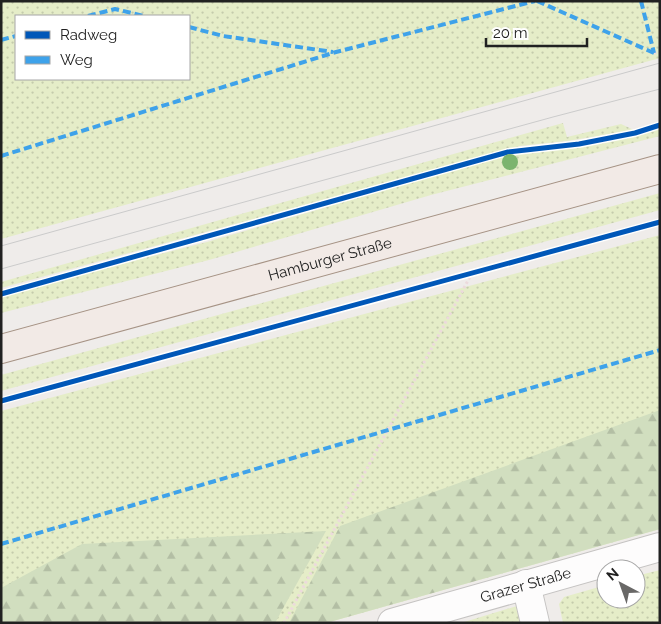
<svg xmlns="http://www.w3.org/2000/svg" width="661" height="624" viewBox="0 0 661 624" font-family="Raleway,sans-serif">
	<defs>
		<pattern id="grass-dots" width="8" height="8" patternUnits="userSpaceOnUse" patternTransform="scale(1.25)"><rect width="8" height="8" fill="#e5edc8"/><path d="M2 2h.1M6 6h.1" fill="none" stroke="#c4cbac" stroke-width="1.8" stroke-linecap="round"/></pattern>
		<pattern id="forest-firs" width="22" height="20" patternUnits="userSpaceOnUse" patternTransform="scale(1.25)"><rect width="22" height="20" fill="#d1debf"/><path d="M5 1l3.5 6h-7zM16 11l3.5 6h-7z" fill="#b3bea4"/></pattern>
	</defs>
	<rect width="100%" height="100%" fill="#efecea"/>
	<g fill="url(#grass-dots)" fill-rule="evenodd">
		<path d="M1,1H660V58L1,239ZM189,16V79H16V16Z"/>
		<path d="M563,123L567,137L621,124L634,130L567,141L520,146L1,288V282Z"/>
		<path d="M660,129V136L656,137L431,195L209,260L1,313V295L207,242L508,154L580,147Z"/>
		<path d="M660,193V210L1,391V375Z"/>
		<path d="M660,235V529L326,623H1V411Z"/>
		<path d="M660,570V623H563L559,604L564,597L606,585V599H636V576Z"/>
		<path d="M530,602L523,623H461Z"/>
	</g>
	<g fill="url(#forest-firs)">
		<path d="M660,410V529L326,623H289L340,526Z"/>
		<path d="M326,531L275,623H1V588L82,544Z"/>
	</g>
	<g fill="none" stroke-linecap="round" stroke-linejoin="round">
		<defs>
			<g id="minor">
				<path d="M526,584L535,623"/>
				<path id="s1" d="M392,623L660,547"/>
			</g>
			<g id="major">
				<path id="s2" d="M1,349L660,169"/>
			</g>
		</defs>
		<use href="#minor" stroke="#c5c3c2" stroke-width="30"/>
		<use href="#major" stroke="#a69385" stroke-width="30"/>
		<g stroke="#ecdadc" stroke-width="3" stroke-dasharray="2.5 2.5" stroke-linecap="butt">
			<path d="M654,53L660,52"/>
			<path d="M284,623L472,273"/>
		</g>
		<use href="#minor" stroke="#fdfcfc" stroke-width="28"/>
		<use href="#major" stroke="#f2eae6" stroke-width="28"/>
		<g stroke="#cbcbcb" stroke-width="1">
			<path d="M1,246L660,63"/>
			<path d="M1,269L553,117L660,89"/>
		</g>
		<g stroke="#3ea2ea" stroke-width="4" stroke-dasharray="8 4" stroke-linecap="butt">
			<path d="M537,1L654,53"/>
			<path d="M641,1L654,53"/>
			<path d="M88,16L115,9L144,16"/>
			<path d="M189,27L223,36L333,52"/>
			<path d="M1,40L16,36"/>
			<path d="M1,156L336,52L535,1"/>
			<path d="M1,544L660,350"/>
		</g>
		<defs>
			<g id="cycleway">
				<path d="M1,294L508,152L579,144L635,133L660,125"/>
				<path d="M1,401L660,222"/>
			</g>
		</defs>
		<use href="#cycleway" stroke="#fff" stroke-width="8"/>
		<use href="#cycleway" stroke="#0057b8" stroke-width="5"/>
	</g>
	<circle fill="#7cb46e" cx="510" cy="162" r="8"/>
	<g text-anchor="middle" stroke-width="4" stroke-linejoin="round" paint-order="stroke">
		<g font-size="15" fill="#212121" stroke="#fff">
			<text dy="5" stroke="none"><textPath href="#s2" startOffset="341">Hamburger Straße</textPath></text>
			<text dy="5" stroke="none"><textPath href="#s1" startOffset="139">Grazer Straße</textPath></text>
		</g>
	</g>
	<rect width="661" height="624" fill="none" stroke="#212121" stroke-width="5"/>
	<rect x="15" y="15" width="175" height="65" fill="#ffffff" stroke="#a6a6a6"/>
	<rect x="25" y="31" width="25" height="8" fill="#0057b8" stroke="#a6a6a6"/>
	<text x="60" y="40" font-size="15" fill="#212121">Radweg</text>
	<rect x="25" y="56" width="25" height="8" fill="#3ea2ea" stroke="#a6a6a6"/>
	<text x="60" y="65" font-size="15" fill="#212121">Weg</text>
	<g transform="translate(621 584) rotate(319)"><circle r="24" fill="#ffffff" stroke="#a6a6a6"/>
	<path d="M0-4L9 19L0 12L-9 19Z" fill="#696867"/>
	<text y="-8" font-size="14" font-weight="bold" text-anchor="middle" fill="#212121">N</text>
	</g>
	<path d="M486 38v8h101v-8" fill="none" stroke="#212121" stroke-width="2.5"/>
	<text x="493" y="38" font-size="15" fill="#212121" stroke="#ffffff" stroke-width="4" paint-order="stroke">20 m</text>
</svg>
